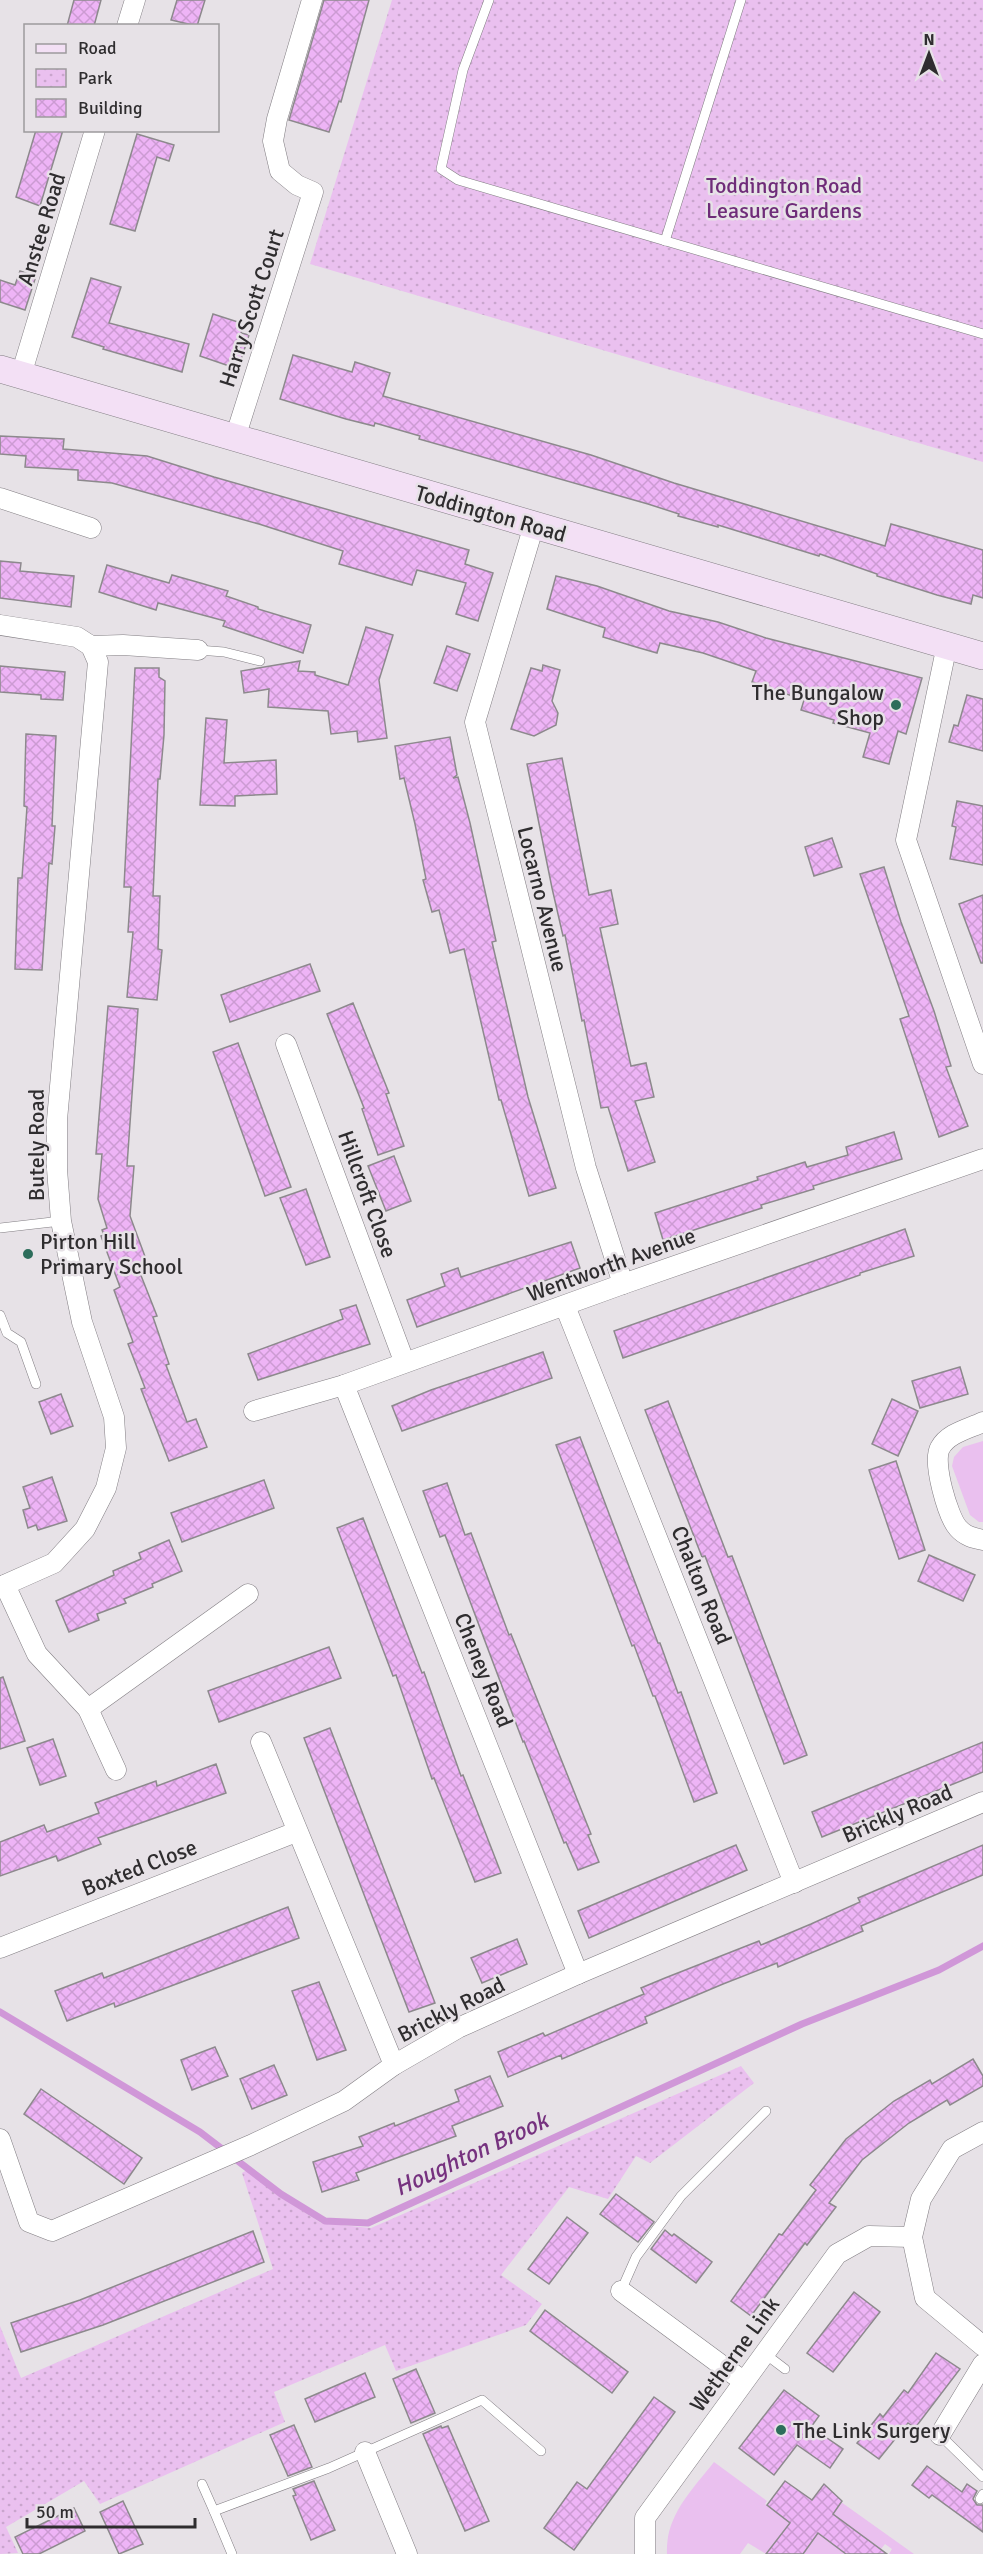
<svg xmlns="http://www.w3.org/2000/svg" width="983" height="2554" viewBox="0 0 983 2554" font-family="Signika,sans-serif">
	<defs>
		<pattern id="park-dots" width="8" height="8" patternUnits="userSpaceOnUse" patternTransform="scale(1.5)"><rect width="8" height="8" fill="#eac0ef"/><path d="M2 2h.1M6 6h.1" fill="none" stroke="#c9a5cd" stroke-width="1.8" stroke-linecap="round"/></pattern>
		<pattern id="building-cross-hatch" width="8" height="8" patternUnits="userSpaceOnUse" patternTransform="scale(1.5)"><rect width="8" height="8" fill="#eeb4f6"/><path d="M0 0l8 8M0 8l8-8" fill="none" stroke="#cc9bd3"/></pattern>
	</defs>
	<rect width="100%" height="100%" fill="#e7e2e7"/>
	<g fill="#eac0ef">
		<path d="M983,1441V1522H979L970,1515L952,1466L954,1457L963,1447Z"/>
		<path d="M714,2462L767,2501L765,2504L790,2523L766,2554L748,2543L740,2554H667C665,2516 692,2490 714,2462Z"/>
		<path d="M841,2502L914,2554H889L892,2549L885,2544L881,2549L833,2514Z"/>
		<path d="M818,2533L846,2554H803Z"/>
	</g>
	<g fill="url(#park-dots)">
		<path d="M392,0H983V462L310,264Z"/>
		<path d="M741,2066L754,2083L650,2163L636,2156L608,2199L569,2187L501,2275L542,2304L526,2325L396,2371L385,2345L274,2392L285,2422L100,2504L84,2481L6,2527L18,2553L0,2554V2326L21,2378L273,2269L242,2173L247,2170L293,2205L321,2223L371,2228Z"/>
	</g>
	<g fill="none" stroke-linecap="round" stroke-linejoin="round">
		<path stroke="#d097d8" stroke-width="7" d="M0,2012L200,2132L281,2194L325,2221L368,2223L802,2024L939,1970L983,1946"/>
	</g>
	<g fill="url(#building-cross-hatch)" stroke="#8d898d" stroke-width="1.5">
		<path d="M74,0H101L94,26H67Z"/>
		<path d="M177,0H205L197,26L171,20Z"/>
		<path d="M324,0H369L341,102L339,101L329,132L289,120Z"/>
		<path d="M36,130H63L40,206L16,197Z"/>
		<path d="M137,134L174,145L169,161L157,157L135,231L110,224Z"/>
		<path d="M20,271L36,276L25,310L0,302V280L15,285Z"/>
		<path d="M91,278L121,287L109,323L189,344L182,372L103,349L104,347L72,337Z"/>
		<path d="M213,314L244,324L241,333L249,335L238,369L200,356Z"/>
		<path d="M293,355L352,372L355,362L390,373L383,396L591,455L674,483L885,546L891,524L983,550V598L973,595L971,604L937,595L877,576V574L820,554L819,556L718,525V527L678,516L679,514L648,504L419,439L420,436L375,423L374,426L346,419L280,399Z"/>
		<path d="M0,436L64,439L63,449L147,456L214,477L469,550L465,564L493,573L478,621L456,614L466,583L417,570L412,585L339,564L343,551L259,524L112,483L78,480V470L25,467L26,456L0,454Z"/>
		<path d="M0,561L21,563L20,571L74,576L71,607L0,598Z"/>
		<path d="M107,565L169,583L172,575L197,582L228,591L226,596L258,607V609L311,625L303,653L223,626L225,621L158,603L156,610L99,592Z"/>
		<path d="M556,576L597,586L669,611L718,622L766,638L922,678L906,734L898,731L889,764L863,757L870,733L833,723L834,720L801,710L804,700L752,682L756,671L703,653L660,643L657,653L636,647L603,637L605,628L547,609Z"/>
		<path d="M366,627L393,635L379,680L387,738L358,742L357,731L331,734L328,711L268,707L269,689L244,693L241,671L300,661L298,671L315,672V675L348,685Z"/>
		<path d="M447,646L470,654L457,691L434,683Z"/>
		<path d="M543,665L560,670L552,701L558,713L556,725L534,736L511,729L531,668L542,671Z"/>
		<path d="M0,666L65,672L63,700L41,699V695L0,692Z"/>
		<path d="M135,668H159V677L165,681L164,735L160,779H158L153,896H160L158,949L162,950L157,1000L127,997L133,932H128L131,887H124Z"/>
		<path d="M967,695L983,699V751L949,742L954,725L958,726Z"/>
		<path d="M206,718L227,720L224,763L276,760L277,794L235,796V806L200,805Z"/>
		<path d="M26,734L56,736L52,826H55L52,864L49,863L42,970L15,969L18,878H22L27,807L24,806Z"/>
		<path d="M450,737L457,775L453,778L458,777L470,823L496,941L492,942L528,1097L556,1188L529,1196L501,1100H499L464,949L450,953L439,910L432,912L423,880L426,879L415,824L404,778L400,779L395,746Z"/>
		<path d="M562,758L589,895L611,890L618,924L600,928L631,1066L646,1063L654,1097L635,1101L655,1162L628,1171L608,1107L601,1108L584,1020L582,1021L565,935L563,936L552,888L527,764Z"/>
		<path d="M957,801L983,806V865L950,859L956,827L952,826Z"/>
		<path d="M832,838L842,867L814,876L805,847Z"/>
		<path d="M884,867L901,922L934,1011L951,1066L946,1067L968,1126L939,1137L900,1019L909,1016L860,874Z"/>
		<path d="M983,895V963H981L959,904Z"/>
		<path d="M310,964L320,991L230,1022L221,995Z"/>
		<path d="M353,1003L389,1093L386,1094L404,1146L378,1155L362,1109L364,1108L327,1014Z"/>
		<path d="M108,1006L138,1009L127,1166H134L130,1216L150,1270L140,1273L157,1316L153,1317L169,1364L166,1365L187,1422L196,1419L207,1447L169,1461L141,1389L145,1388L128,1344L133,1342L114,1290L120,1287L101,1236L104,1235L102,1230L107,1228L98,1199L102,1154H96Z"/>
		<path d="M238,1043L291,1187L265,1196L213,1052Z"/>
		<path d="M894,1132L902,1159L813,1186L814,1189L761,1205L762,1208L663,1240L655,1213L758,1180L757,1177L805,1162L807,1167L848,1155L846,1147Z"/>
		<path d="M394,1156L411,1201L386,1211L368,1166Z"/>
		<path d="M306,1189L330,1257L306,1265L280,1198Z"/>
		<path d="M905,1229L914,1256L860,1273V1275L623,1358L614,1331Z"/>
		<path d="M571,1242L580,1268L417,1327L407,1300L445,1286L441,1274L458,1268L461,1277Z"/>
		<path d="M356,1305L370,1344L258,1380L248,1354L343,1319L340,1310Z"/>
		<path d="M543,1352L552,1378L402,1431L392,1406L431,1390Z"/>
		<path d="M960,1367L968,1394L920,1408L912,1381Z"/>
		<path d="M61,1394L73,1426L51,1434L39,1402Z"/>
		<path d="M892,1399L918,1411L898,1456L872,1444Z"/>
		<path d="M668,1401L728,1557L732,1556L807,1755L784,1764L705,1556L702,1557L645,1410Z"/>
		<path d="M580,1437L658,1643H660L678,1693L681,1692L717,1793L694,1802L655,1696H653L634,1645L632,1646L556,1445Z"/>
		<path d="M896,1461L925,1550L899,1559L869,1470Z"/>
		<path d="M52,1477L67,1521L38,1530L36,1525L28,1528L23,1510L30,1508L23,1487Z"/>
		<path d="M264,1480L274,1508L182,1542L171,1513Z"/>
		<path d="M447,1483L465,1535L471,1533L509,1635L511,1634L591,1834L588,1835L599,1862L578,1870L566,1842L564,1843L524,1741L523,1742L445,1535L440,1537L423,1491Z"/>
		<path d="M363,1518L422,1673L424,1672L461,1776L463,1775L501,1873L475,1882L434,1778L432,1779L396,1675L393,1676L337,1528Z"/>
		<path d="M169,1540L182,1571L152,1584L153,1587L124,1599L126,1603L97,1614L99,1620L69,1632L56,1601L114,1575L113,1571L141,1559L139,1553Z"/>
		<path d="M929,1555L975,1575L963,1601L918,1581Z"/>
		<path d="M329,1647L341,1678L219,1722L208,1691Z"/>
		<path d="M3,1677L25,1741L0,1749V1678Z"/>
		<path d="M330,1728L435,2003L409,2012L304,1738Z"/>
		<path d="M53,1739L66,1776L40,1785L27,1748Z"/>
		<path d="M983,1742V1772L822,1837L812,1812Z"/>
		<path d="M216,1764L226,1793L98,1838L101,1844L58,1861L56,1856L0,1876V1842L44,1825L47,1832L99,1813L95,1803L156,1781L157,1786Z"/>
		<path d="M736,1845L747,1870L589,1938L578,1911Z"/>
		<path d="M983,1845V1875L861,1926L863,1931L778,1967L777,1963L723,1984L645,2017L647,2023L562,2059L561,2055L508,2077L498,2052L543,2033L545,2036L615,2006L644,1994L641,1988L665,1978L759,1941L761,1945L811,1924L860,1902L858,1898Z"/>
		<path d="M288,1907L299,1938L115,2007L114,2003L67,2021L55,1991L102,1973L104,1978Z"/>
		<path d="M517,1939L527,1964L482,1983L471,1958Z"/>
		<path d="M319,1982L346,2050L317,2060L292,1991Z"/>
		<path d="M215,2047L228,2076L192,2090L181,2060Z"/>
		<path d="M973,2059L983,2076V2086L950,2105L947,2100L909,2123L862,2160L829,2203L836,2207L807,2245L805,2243L751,2316L731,2301L779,2234L782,2235L816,2190L810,2185L846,2139L894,2101L930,2080L932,2084Z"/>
		<path d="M274,2065L287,2095L252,2109L240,2079Z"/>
		<path d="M490,2076L503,2106L452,2126L456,2136L356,2173L359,2180L322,2192L313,2162L363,2146L359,2137L394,2123L395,2126L459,2101L455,2090Z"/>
		<path d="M41,2089L142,2158L124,2184L24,2114Z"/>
		<path d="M616,2194L654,2222L638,2242L600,2214Z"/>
		<path d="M567,2217L588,2233L549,2284L528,2269Z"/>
		<path d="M665,2230L672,2236L674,2234L712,2262L696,2283L651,2249Z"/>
		<path d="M253,2231L264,2262L103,2325L21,2352L11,2323L80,2300Z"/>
		<path d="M854,2292L880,2312L833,2372L807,2353Z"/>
		<path d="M545,2310L628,2372L612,2393L530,2331Z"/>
		<path d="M936,2353L960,2369L915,2428L908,2423L879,2459L857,2443L880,2414L883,2417L904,2390L908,2393Z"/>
		<path d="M416,2369L435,2413L411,2423L393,2379Z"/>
		<path d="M365,2373L375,2397L315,2422L305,2399Z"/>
		<path d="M784,2390L819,2416L811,2427L843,2449L830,2468L797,2445L774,2475L739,2448Z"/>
		<path d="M654,2397L675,2412L574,2550L544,2528L577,2482L587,2489Z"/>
		<path d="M294,2425L312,2467L288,2476L270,2435Z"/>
		<path d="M441,2426L442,2428L448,2426L489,2521L465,2531L423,2434Z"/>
		<path d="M927,2466L962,2492L967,2484L977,2491L973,2499L977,2505H983V2532L932,2495L929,2498L912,2485Z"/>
		<path d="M314,2481L335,2530L311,2540L293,2496L296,2495L293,2489Z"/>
		<path d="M785,2481L812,2500L824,2484L842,2501L833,2514L887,2554H846L818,2533L803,2554H766L790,2523L767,2505Z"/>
		<path d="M123,2501L143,2544L119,2554L100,2512Z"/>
		<path d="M74,2508L85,2531L39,2554H23L15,2537Z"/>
	</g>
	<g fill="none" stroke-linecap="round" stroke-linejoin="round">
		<defs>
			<g id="lane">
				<path d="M489,0L463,70L441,169L458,180L983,334"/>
				<path d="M665,241L741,0"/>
				<path d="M198,650L224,652L260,661"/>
				<path d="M0,1228L61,1221"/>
				<path d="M0,1315L7,1333L21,1342L36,1384"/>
				<path d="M621,2291L636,2257L681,2196L766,2111"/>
				<path d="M764,2353L785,2369"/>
				<path d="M940,2435L983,2477"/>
				<path d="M202,2484L214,2511"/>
				<path d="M980,2499L983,2494"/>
				<path d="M232,2554L214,2511L329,2468L482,2400L541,2451"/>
			</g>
			<g id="street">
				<path d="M127,26L135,0"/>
				<path d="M21,375L95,130"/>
				<path d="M235,438L313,192L297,185L280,171L273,141L277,119L312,0"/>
				<path d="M0,498L91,528"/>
				<path d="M534,525L475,722L586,1168L623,1284"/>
				<path d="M0,625L77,637L91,646L123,645L198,650"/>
				<path d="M947,645L906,840L983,1064"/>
				<path d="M286,1044L404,1361"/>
				<path d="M565,1306L794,1883"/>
				<path d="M344,1385L578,1974"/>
				<path d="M254,1411L344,1385L623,1284L983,1159"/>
				<path d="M983,1422C968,1429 948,1433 940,1448C932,1462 948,1517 958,1528C965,1536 973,1538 983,1540"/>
				<path d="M5,1585L37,1654L88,1709L116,1770"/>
				<path d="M0,1587L54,1563L85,1529L106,1488L116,1448L114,1417L82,1322L61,1221L57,1169V1120L98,662L91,646"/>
				<path d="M88,1709L248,1594"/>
				<path d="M261,1742L394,2065"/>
				<path d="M0,1948L296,1832"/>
				<path d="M983,2132L952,2149L921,2199L912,2237L925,2298L983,2346"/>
				<path d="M0,2139L29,2222L52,2231L251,2145L344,2101L394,2065L458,2028L578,1974L983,1802"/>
				<path d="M621,2291L743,2381"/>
				<path d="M940,2435L983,2364"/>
				<path d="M365,2452L407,2554"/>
				<path d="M645,2554V2518L837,2254L869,2236L912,2237"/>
			</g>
			<path id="secondary" d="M0,369L983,656"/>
		</defs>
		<use href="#lane" stroke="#827e83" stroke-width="10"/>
		<use href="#street" stroke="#827e83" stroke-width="21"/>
		<use href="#secondary" stroke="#827e83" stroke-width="28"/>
		<use href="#lane" stroke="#fff" stroke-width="9"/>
		<use href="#street" stroke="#fff" stroke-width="20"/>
		<use href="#secondary" stroke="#f3e0f5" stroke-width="27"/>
	</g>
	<g fill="#2d6d5b" stroke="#e7e2e7" stroke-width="2">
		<circle cx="896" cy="705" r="6"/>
		<circle cx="28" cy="1254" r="6"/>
		<circle cx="781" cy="2430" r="6"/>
	</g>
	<g text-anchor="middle" stroke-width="5" stroke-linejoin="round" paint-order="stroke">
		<g font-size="22" fill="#6f2c79" stroke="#e7e2e7">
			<text x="784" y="193">Toddington Road<tspan x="784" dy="25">Leasure Gardens</tspan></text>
		</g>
		<g font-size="22" fill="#2f2d2f" stroke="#e7e2e7">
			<text transform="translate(41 229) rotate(-73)" y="8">Anstee Road</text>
			<text transform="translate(251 308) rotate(-72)" y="8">Harry Scott Court</text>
			<text transform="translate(491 513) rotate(16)" y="8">Toddington Road</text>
			<text transform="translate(543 899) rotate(76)" y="8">Locarno Avenue</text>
			<text transform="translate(36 1145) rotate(-90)" y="8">Butely Road</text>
			<text transform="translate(368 1194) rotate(70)" y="8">Hillcroft Close</text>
			<text transform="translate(611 1264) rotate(-20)" y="8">Wentworth Avenue</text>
			<text transform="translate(702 1585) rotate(68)" y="8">Chalton Road</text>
			<text transform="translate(484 1670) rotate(68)" y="8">Cheney Road</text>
			<text transform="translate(897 1813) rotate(-23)" y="8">Brickly Road</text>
			<text transform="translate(139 1867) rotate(-21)" y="8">Boxted Close</text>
			<text transform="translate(451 2009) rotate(-27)" y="8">Brickly Road</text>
			<text transform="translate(734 2354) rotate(-54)" y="8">Wetherne Link</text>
		</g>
		<g font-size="22" fill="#2f2d2f" stroke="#e7e2e7" text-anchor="start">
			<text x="884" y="700" text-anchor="end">The Bungalow<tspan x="884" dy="25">Shop</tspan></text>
			<text x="40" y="1249">Pirton Hill<tspan x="40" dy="25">Primary School</tspan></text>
			<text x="793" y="2438">The Link Surgery</text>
		</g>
		<g font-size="24" font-style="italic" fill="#76327f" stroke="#e7e2e7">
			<text transform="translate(471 2154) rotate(-25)" y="8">Houghton Brook</text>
		</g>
	</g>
	<rect x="24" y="24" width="195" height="108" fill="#e7e2e7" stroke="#9d9a9d" stroke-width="1.5"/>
	<rect x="36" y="44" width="30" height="9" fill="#f3e0f5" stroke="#9d9a9d" stroke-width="1.5"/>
	<text x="78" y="54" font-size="18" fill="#2f2d2f">Road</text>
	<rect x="36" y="69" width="30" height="18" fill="url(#park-dots)" stroke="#9d9a9d" stroke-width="1.5"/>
	<text x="78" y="84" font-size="18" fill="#2f2d2f">Park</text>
	<rect x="36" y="99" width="30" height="18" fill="url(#building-cross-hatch)" stroke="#9d9a9d" stroke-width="1.5"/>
	<text x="78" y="114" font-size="18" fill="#2f2d2f">Building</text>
	<g transform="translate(929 54)" stroke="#e7e2e7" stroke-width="4.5" paint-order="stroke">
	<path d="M0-4.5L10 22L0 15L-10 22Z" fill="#2f2d2f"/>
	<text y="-9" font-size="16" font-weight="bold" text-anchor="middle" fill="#2f2d2f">N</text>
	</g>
	<path d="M27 2518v9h168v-9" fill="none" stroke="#2f2d2f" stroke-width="3"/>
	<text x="36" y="2518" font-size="18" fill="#2f2d2f" stroke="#e7e2e7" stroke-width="4.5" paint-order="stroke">50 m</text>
</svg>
